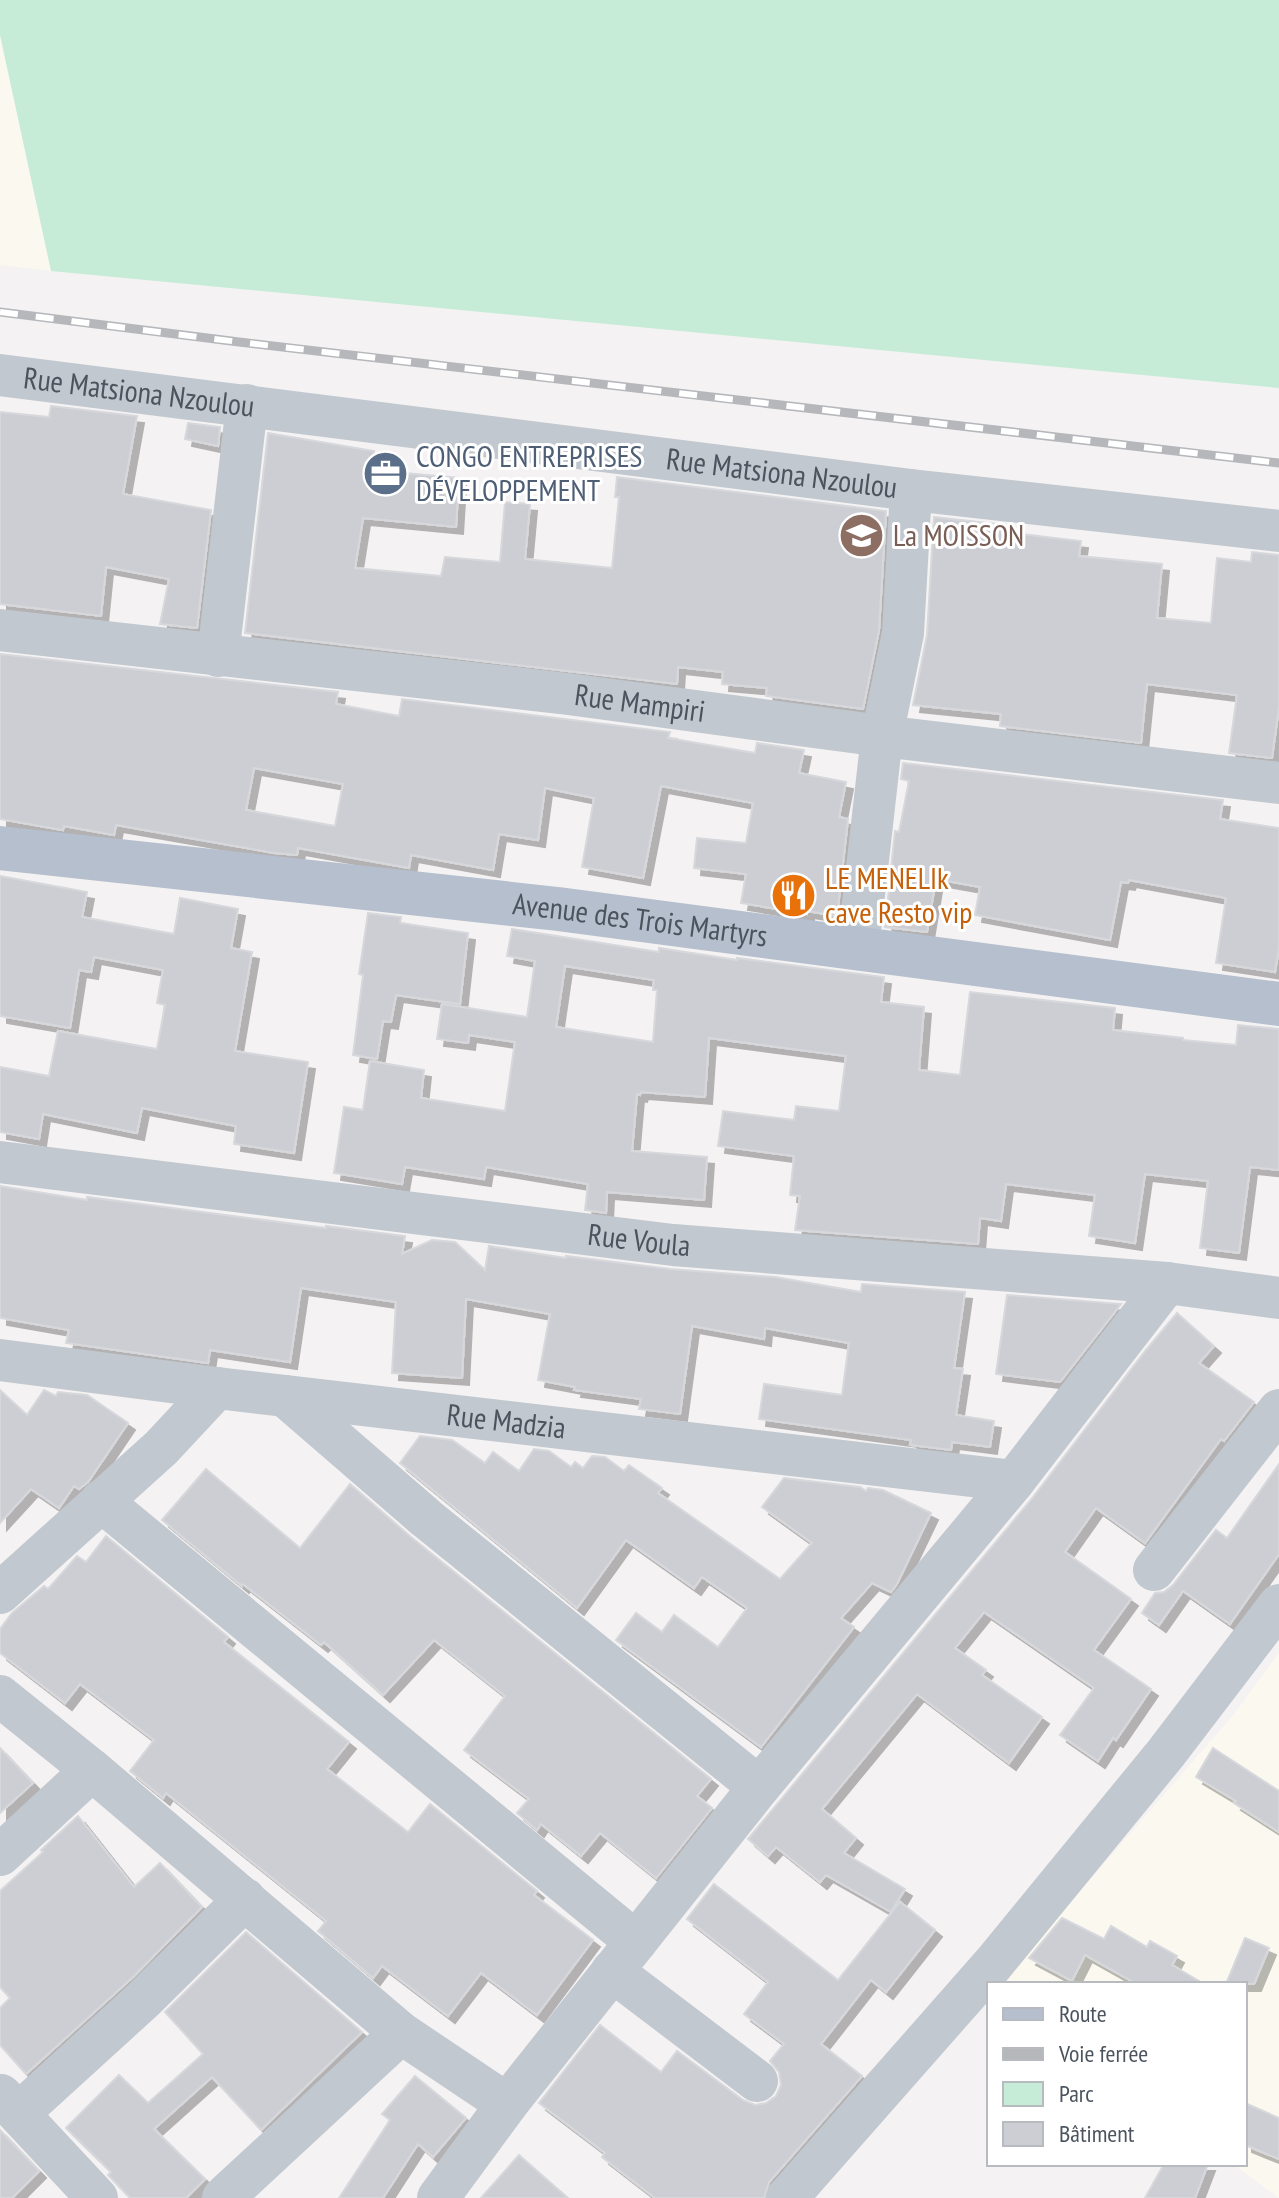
<svg xmlns="http://www.w3.org/2000/svg" width="1279" height="2198" viewBox="0 0 1279 2198" font-family="'PT Sans Narrow',sans-serif">
	<defs>
		<filter id="shadow"><feDropShadow dx="7" dy="7" stdDeviation="0" flood-color="#0004"/></filter>
	</defs>
	<rect width="100%" height="100%" fill="#f4f2f2"/>
	<g fill="#fbf9ef">
		<path d="M0,35L51,271L0,265Z"/>
		<path d="M1279,1653V2198L1233,2164H1245V1984H999L1235,1713Z"/>
	</g>
	<path fill="#c6ecd8" d="M0,0H1279V388L51,271L0,35Z"/>
	<g fill="#cdced4" stroke="#d7d8dc" stroke-width="2" fill-rule="evenodd" filter="url(#shadow)">
		<path d="M51,406L137,416L123,494L211,510L197,628L160,624L169,579L106,567L101,616L0,604V412L49,417Z"/>
		<path d="M188,423L220,427L218,446L185,439Z"/>
		<path d="M268,433L374,451L371,470L459,478L456,527L363,518L355,568L441,576L445,557L500,562L505,502L530,504L525,559L612,568L619,497H615L617,477L886,511L879,630L863,709L766,696L767,688L722,684L723,672L678,667L677,684L245,633Z"/>
		<path d="M934,517L1013,526V533L1081,541L1079,556L1162,564L1157,618L1211,623L1217,558L1251,562L1252,552L1279,555V707L1272,758L1229,753L1237,695L1147,684L1141,743L1000,726L1001,714L913,705L927,635Z"/>
		<path d="M0,654L338,692L336,704L399,716L402,699L670,732L668,738L755,753L757,743L804,750L799,773L846,782L839,817L848,819L837,916L807,911V914L741,903L746,874L694,868L697,838L746,843L753,803L661,786L643,878L582,867L594,798L545,788L538,840L499,834L493,870L411,855L409,868L298,848L297,855L274,853L116,825L114,835L64,826L63,830L51,828L0,819ZM254,768L343,784L335,826L246,810Z"/>
		<path d="M903,763L1223,800L1220,819L1279,828V948L1275,972L1216,963L1226,898L1129,880L1128,883L1121,882L1110,940L975,915L980,887L936,879L927,932L885,927L895,831L899,832L909,781L901,779Z"/>
		<path d="M0,876L87,892L82,917L174,934L180,898L238,909L231,948L252,952L235,1051L308,1062L294,1153L234,1144L236,1126L142,1108L137,1133L43,1114L39,1139L0,1132V1067L49,1076L58,1031L157,1049L165,1005L157,1003L163,970L94,957L91,972L79,970L70,1028L0,1016Z"/>
		<path d="M368,913L401,917L400,923L468,933L460,1004L396,995L391,1022L383,1021L377,1059L353,1055L363,975L359,974Z"/>
		<path d="M512,929L659,952V948L737,960V958L884,977L881,1002L924,1007L919,1070L960,1075L970,992L1115,1008L1113,1030L1183,1038V1040L1236,1045L1238,1025L1279,1029V1170L1250,1167L1239,1253L1200,1248L1208,1181L1145,1174L1135,1243L1089,1236L1095,1195L1006,1184L1001,1221L980,1218L978,1244L795,1230L800,1196L790,1195L794,1156L718,1146L723,1111L794,1120L796,1106L839,1111L846,1056L709,1038L705,1097L641,1092L640,1095L637,1094L632,1151L707,1157L704,1200L607,1192L606,1213L585,1210L588,1184L486,1167L484,1179L405,1167L402,1184L334,1173L344,1107L363,1110L370,1061L424,1070L421,1098L505,1111L515,1042L469,1035L468,1043L437,1039L442,1004L527,1017L535,961L507,956ZM565,966L654,980L653,990H657L653,1042L556,1027Z"/>
		<path d="M0,1186L87,1200V1197L326,1228V1226L405,1236L402,1254L432,1240L455,1242L485,1270L489,1246L566,1258V1256L670,1269L775,1277L861,1292L862,1284L965,1292L954,1368L963,1369L956,1415L994,1421L990,1447L952,1442L951,1450L910,1445L911,1440L759,1419L764,1384L842,1395L849,1343L765,1328L764,1339L692,1326L680,1414L639,1409L641,1399L574,1390L575,1387L538,1380L550,1314L466,1299L462,1378L392,1373L396,1302L301,1288L290,1362L210,1350L208,1363L66,1343L69,1330L0,1318Z"/>
		<path d="M1007,1295L1121,1304L1060,1382L996,1374Z"/>
		<path d="M1177,1313L1214,1346L1199,1363L1254,1402L1224,1441L1221,1439L1145,1543L1096,1508L1065,1552L1131,1599L1094,1650L1151,1689L1116,1740L1113,1738L1098,1761L1060,1735L1094,1688L984,1612L955,1648L986,1670L982,1675L1042,1717L1009,1763L917,1694L822,1809L856,1838L844,1853L905,1889L891,1912L826,1875L820,1882L776,1847L768,1856L748,1839L1030,1501L1146,1350Z"/>
		<path d="M0,1390L27,1415L44,1390L56,1396L58,1392L87,1395L128,1423L88,1482L79,1489L74,1486L59,1508L31,1489L0,1523Z"/>
		<path d="M420,1436L452,1440L485,1463L493,1452L519,1471L534,1449L549,1451L571,1467L575,1462L583,1468L592,1456L605,1457L624,1471L629,1465L662,1488L658,1493L780,1579L812,1543L762,1507L784,1478L860,1487L866,1491L868,1488L883,1490L931,1513L897,1584L891,1592L872,1583L841,1618L854,1627L761,1747L616,1640L636,1613L662,1632L674,1615L718,1647L747,1608L702,1577L694,1588L626,1540L577,1608L400,1463Z"/>
		<path d="M1279,1464V1554L1230,1624L1183,1591L1159,1625L1142,1613L1155,1593L1164,1592L1173,1585L1216,1530L1227,1538Z"/>
		<path d="M206,1469L300,1548L350,1484L411,1537L711,1779L697,1796L712,1808L656,1878L600,1833L581,1856L541,1824L537,1830L517,1813L529,1799L464,1750L505,1696L434,1640L383,1695L324,1642L321,1645L243,1584L242,1586L162,1520Z"/>
		<path d="M106,1536L228,1637L224,1642L349,1742L327,1769L408,1832L430,1804L537,1891L534,1895L593,1940L537,2015L481,1973L448,2016L382,1966L373,1978L318,1931L326,1921L166,1793L163,1798L130,1771L154,1740L80,1684L65,1703L0,1653V1629L12,1613L44,1586L48,1589L77,1556L86,1562Z"/>
		<path d="M0,1748L33,1783L0,1813Z"/>
		<path d="M1213,1748L1279,1791V1832L1234,1803L1236,1801L1196,1777Z"/>
		<path d="M78,1816L134,1887L160,1863L202,1907L133,1977L26,2074L0,2045V2008L10,1998L0,1987V1891L43,1852L41,1850Z"/>
		<path d="M714,1884L838,1980L900,1902L935,1930L886,1992L871,1980L821,2044L862,2076L769,2182L764,2198H655L602,2157L605,2153L539,2103L600,2025L661,2072L677,2051L743,2100L755,2105L766,2103L776,2096L781,2085L779,2072L770,2061L784,2044L744,2014L768,1982L687,1919Z"/>
		<path d="M1062,1918L1104,1939L1111,1926L1147,1947L1150,1941L1177,1956L1172,1965L1204,1984H1137L1085,1955L1072,1981L1029,1958Z"/>
		<path d="M246,1932L362,2032L261,2130L212,2077L154,2129L205,2179L186,2198H130L108,2175L111,2172L66,2128L119,2075L148,2103L203,2054L165,2012Z"/>
		<path d="M1245,1938L1269,1948L1254,1984H1226Z"/>
		<path d="M415,2076L466,2118L433,2157L418,2144L383,2198H339L390,2120L382,2114Z"/>
		<path d="M1245,2103L1279,2118V2159L1245,2145Z"/>
		<path d="M0,2130L39,2171L12,2198H0Z"/>
		<path d="M519,2155L568,2198H481Z"/>
		<path d="M1164,2164H1208L1195,2198H1145Z"/>
	</g>
	<g fill="none" stroke-linecap="round" stroke-linejoin="round">
		<g stroke="#c1c8cf" stroke-width="42">
			<path id="s1" d="M0,375L911,490L1279,531"/>
			<path id="s2" d="M0,630L568,694L882,736L1279,783"/>
			<path d="M218,656L247,405"/>
			<path d="M858,948L882,736L903,633L911,490"/>
			<path id="s3" d="M0,1162L673,1245L1167,1283L1279,1298"/>
			<path id="s4" d="M0,1360L217,1388L1014,1481"/>
			<path d="M285,1396L426,1518L759,1787"/>
			<path d="M101,1501L636,1942"/>
			<path d="M1154,1570L1279,1410"/>
			<path d="M0,1593L161,1448L217,1388"/>
			<path d="M0,1696L92,1770L401,2033L507,2104"/>
			<path d="M0,1855L92,1770"/>
			<path d="M612,1971L757,2081"/>
			<path d="M1,2095L97,2198"/>
			<path d="M19,2113L143,2000L245,1899"/>
			<path d="M223,2198L401,2033"/>
			<path d="M438,2198L507,2104L759,1787L1014,1481L1167,1283"/>
			<path d="M787,2198L994,1963L1166,1753L1279,1605"/>
		</g>
		<path stroke="#b5bfcd" stroke-width="44" id="s5" d="M0,848L558,909L1279,1004"/>
		<defs>
			<path id="rail" d="M0,312L239,342L1279,463"/>
		</defs>
		<use href="#rail" stroke="#b5b7bb" stroke-width="9"/>
		<use href="#rail" stroke="#fff" stroke-width="6" stroke-dasharray="18" stroke-linecap="butt"/>
	</g>
	<defs>
		<symbol id="office-disc" viewBox="-11 -11 22 22"><circle r="9.5" fill="#5c6f8a" stroke="#fff"/><path d="M-6-3h4V-5.5h4V-3h4V5H-6ZM-1-4.5V-3h2v-1.5ZM-6 0V1H6V0Z" fill="#fff"/></symbol>
		<symbol id="school-disc" viewBox="-11 -11 22 22"><circle r="9.5" fill="#8d6e63" stroke="#fff"/><path d="M0-5L7-2L0 1L-7-2ZM-4 1L0 2.5L4 1V4Q0 6-4 4Z" fill="#fff"/></symbol>
		<symbol id="restaurant-disc" viewBox="-11 -11 22 22"><circle r="9.5" fill="#e8710a" stroke="#fff"/><path d="M-5-6h1v4h1v-4h1v4h1v-4h1v5L-1.5 .5V6h-2V.5L-5-1ZM5-6V6H3V1.5H1.5Q1.5-4 5-6Z" fill="#fff"/></symbol>
	</defs>
	<g fill-rule="evenodd">
		<use href="#office-disc" x="360" y="448" width="51" height="51"/>
		<use href="#school-disc" x="836" y="510" width="51" height="51"/>
		<use href="#restaurant-disc" x="768" y="870" width="51" height="51"/>
	</g>
	<g text-anchor="middle" stroke-width="6" stroke-linejoin="round" paint-order="stroke">
		<g font-size="30" fill="#4b545e" stroke="#fff">
			<text dy="10" stroke="none"><textPath href="#s1" startOffset="140">Rue Matsiona Nzoulou</textPath></text>
			<text dy="10" stroke="none"><textPath href="#s1" startOffset="788">Rue Matsiona Nzoulou</textPath></text>
			<text dy="10" stroke="none"><textPath href="#s2" startOffset="644">Rue Mampiri</textPath></text>
			<text dy="10" stroke="none"><textPath href="#s5" startOffset="644">Avenue des Trois Martyrs</textPath></text>
			<text dy="10" stroke="none"><textPath href="#s3" startOffset="644">Rue Voula</textPath></text>
			<text dy="10" stroke="none"><textPath href="#s4" startOffset="510">Rue Madzia</textPath></text>
		</g>
		<g font-size="30" fill="#4e5e75" stroke="#fff" text-anchor="start">
			<text x="416" y="467">CONGO ENTREPRISES<tspan x="416" dy="34">DÉVELOPPEMENT</tspan></text>
		</g>
		<g font-size="30" fill="#785e54" stroke="#fff" text-anchor="start">
			<text x="893" y="546">La MOISSON</text>
		</g>
		<g font-size="30" fill="#c56008" stroke="#fff" text-anchor="start">
			<text x="825" y="889">LE MENELIk<tspan x="825" dy="34">cave Resto vip</tspan></text>
		</g>
	</g>
	<rect x="987" y="1982" width="260" height="184" fill="#ffffff" stroke="#b7bbbf" stroke-width="2"/>
	<rect x="1003" y="2008" width="40" height="12" fill="#b5bfcd" stroke="#b7bbbf" stroke-width="2"/>
	<text x="1059" y="2022" font-size="24" fill="#4b545e">Route</text>
	<rect x="1003" y="2048" width="40" height="12" fill="#b5b7bb" stroke="#b7bbbf" stroke-width="2"/>
	<text x="1059" y="2062" font-size="24" fill="#4b545e">Voie ferrée</text>
	<rect x="1003" y="2082" width="40" height="24" fill="#c6ecd8" stroke="#b7bbbf" stroke-width="2"/>
	<text x="1059" y="2102" font-size="24" fill="#4b545e">Parc</text>
	<rect x="1003" y="2122" width="40" height="24" fill="#cdced4" stroke="#b7bbbf" stroke-width="2"/>
	<text x="1059" y="2142" font-size="24" fill="#4b545e">Bâtiment</text>
</svg>
